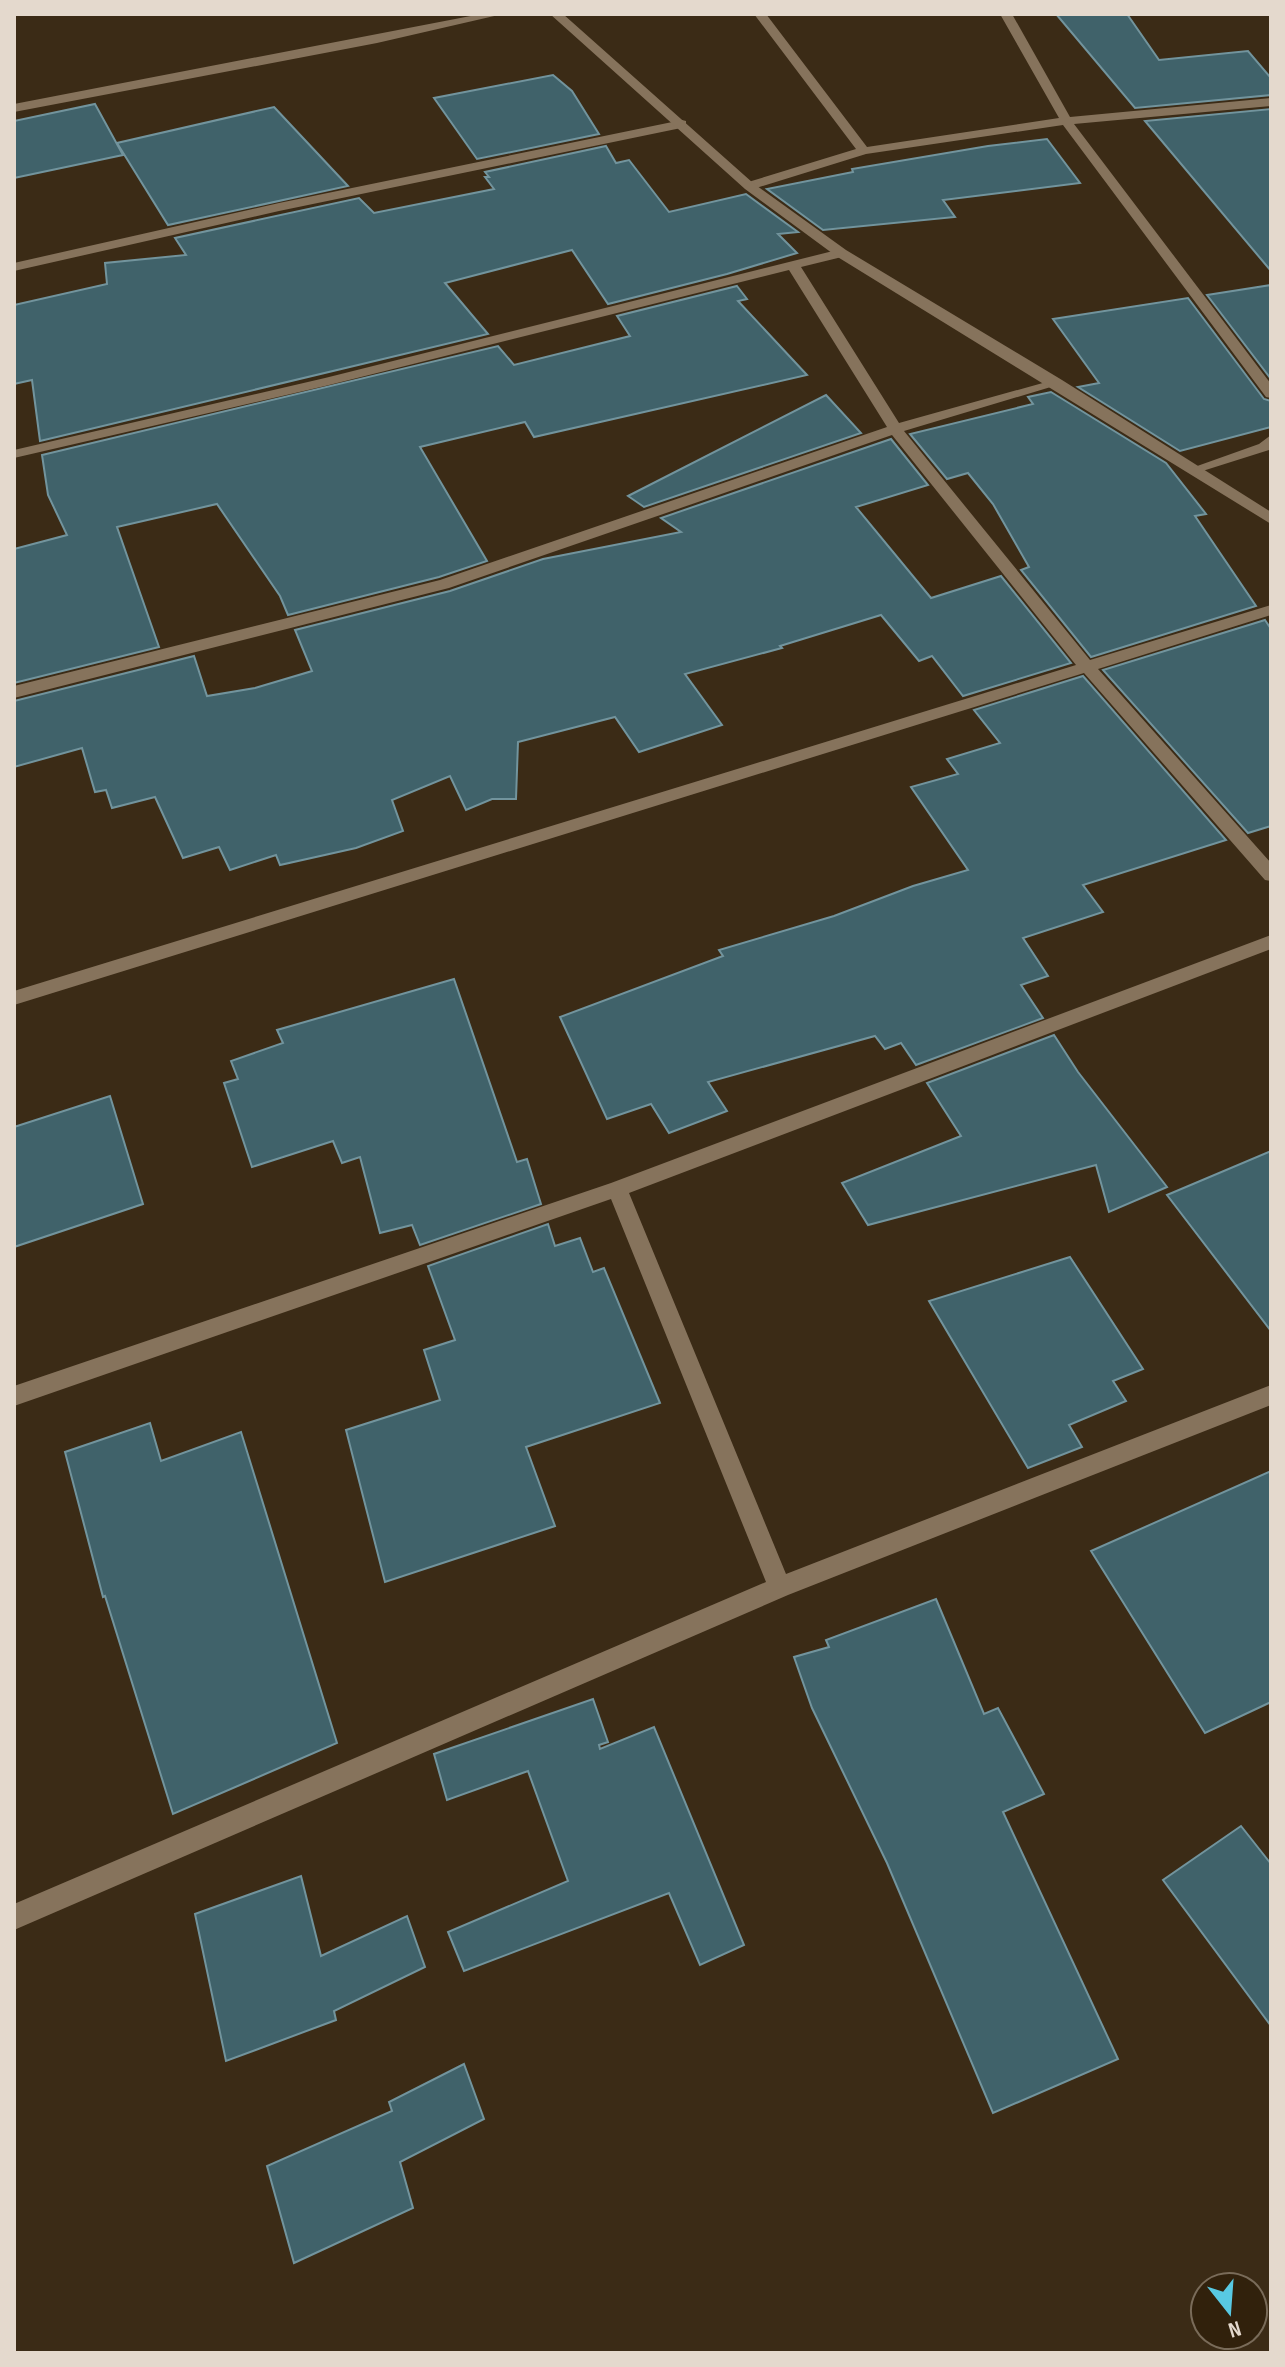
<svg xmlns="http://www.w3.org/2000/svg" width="1285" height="2367" viewBox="0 0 1285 2367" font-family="'Sofia Sans Condensed',sans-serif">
	<rect width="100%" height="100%" fill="#3b2b16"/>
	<g fill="#40626a" stroke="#72949d" stroke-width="2">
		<path d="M1056,14H1127L1159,60L1248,51L1271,78V95L1135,108Z"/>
		<path d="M553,75L572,91L599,134L477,159L434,98Z"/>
		<path d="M95,104L123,155L14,178V121Z"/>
		<path d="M274,107L348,186L168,225L117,143Z"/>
		<path d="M1271,109V271L1145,121Z"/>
		<path d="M1047,139L1080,183L943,200L955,217L823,230L767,189L853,172L852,169L988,146Z"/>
		<path d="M606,146L616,163L629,160L669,212L746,194L798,232L778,234L797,253L727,274L608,304L572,250L445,283L488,334L40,441L32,380L14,384V305L107,284L105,263L186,255L175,238L359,198L374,213L494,189L485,177H489L485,172Z"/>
		<path d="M1271,285V379L1207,295Z"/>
		<path d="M737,286L747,299L738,301L807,375L534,437L525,422L420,447L487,561L439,577L288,615L280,596L217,504L117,527L159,647L14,683V549L67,535L48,495L42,455L498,346L514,365L630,336L617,316Z"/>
		<path d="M1188,298L1264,399L1271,401V427L1180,451L1078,387L1099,383L1053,319Z"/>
		<path d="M1051,392L1166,463L1206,514L1195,516L1256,606L1091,657L1021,570L1029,567L993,504L968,473L947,479L910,434L1033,404L1028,397Z"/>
		<path d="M826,395L861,433L644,507L628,496Z"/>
		<path d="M891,439L928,485L856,507L931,598L1001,576L1071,663L963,696L932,656L919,661L881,615L780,646L782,648L685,674L722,725L639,752L615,717L518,742L516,799H492L466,810L450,776L392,800L403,831L356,848L280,865L276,855L230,870L219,847L183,858L155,797L112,808L106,790L95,792L82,748L14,767V701L194,656L207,696L255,688L312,671L295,630L450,591L543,559L681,532L661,518Z"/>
		<path d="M1265,620L1271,629V826L1248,833L1103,670Z"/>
		<path d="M1083,676L1226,840L1083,885L1103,912L1023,938L1048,976L1021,985L1043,1018L916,1065L901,1043L885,1049L875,1036L708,1082L727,1111L669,1133L651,1104L607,1119L560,1017L723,956L719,950L834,916L913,886L968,870L911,787L958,774L947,759L1000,743L974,710Z"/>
		<path d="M454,979L517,1162L527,1159L541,1204L420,1245L412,1225L380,1233L360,1157L342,1163L333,1141L252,1167L224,1083L238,1079L231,1061L283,1043L277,1030Z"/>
		<path d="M1054,1035L1078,1072L1167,1187L1109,1212L1096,1165L868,1225L842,1183L961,1136L927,1083Z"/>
		<path d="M110,1096L143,1204L14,1247V1127Z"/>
		<path d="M1271,1151V1331L1167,1195Z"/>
		<path d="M548,1224L555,1246L580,1238L593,1272L604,1268L660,1403L526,1447L555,1526L385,1582L346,1430L440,1400L424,1350L455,1340L428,1266Z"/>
		<path d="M1070,1257L1143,1369L1113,1381L1126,1401L1069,1425L1082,1447L1028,1468L929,1301Z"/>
		<path d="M150,1423L161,1461L241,1432L337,1743L173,1814L105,1596L103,1597L65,1452Z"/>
		<path d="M1271,1471V1702L1205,1733L1091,1551Z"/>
		<path d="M936,1599L984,1714L998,1708L1044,1794L1003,1812L1118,2059L993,2113L887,1863L812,1708L794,1657L829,1647L826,1640Z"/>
		<path d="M593,1699L608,1742L599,1745L600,1749L654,1727L744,1945L700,1965L669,1893L464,1971L448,1932L568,1881L528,1771L447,1800L434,1754Z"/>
		<path d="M1241,1826L1271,1864V2026L1163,1880Z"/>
		<path d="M301,1876L321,1956L407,1916L425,1967L334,2011L336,2020L226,2061L195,1914Z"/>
		<path d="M464,2064L484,2119L400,2162L413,2208L294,2263L267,2166L392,2111L389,2102Z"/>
	</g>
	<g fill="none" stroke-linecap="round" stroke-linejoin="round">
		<g fill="#86735c" fill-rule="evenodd">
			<path d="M481,14H503L377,43L14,112V104Z"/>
			<path d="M754,14H766L867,147L1059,118L1000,14H1012L1070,117L1271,98V106L1074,124L1271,384V398L1266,397L1063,125L866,154L753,189H745V183L856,149Z"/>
			<path d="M682,120L686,121V127L279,211L14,271V263L279,203Z"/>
			<path d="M841,249L848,253L846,256L801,267L899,423L1057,379L1064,383L904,431L1090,660L1271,605V615L1098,669L1271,863V881L1265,880L1084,673L14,1005V991L1076,665L892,435L449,588L14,698V686L440,580L887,427L789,270L325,386L14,458V450L325,378Z"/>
			<path d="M1271,435L1269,450L1193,474L1186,470L1259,444Z"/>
			<path d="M1271,935V949L629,1193L786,1574L1271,1385V1405L788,1595L14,1930V1904L766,1582L611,1199L14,1406V1386L611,1183Z"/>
		</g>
		<path fill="#86735c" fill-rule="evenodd" d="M550,14H563L753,183L846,250L1062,380L1271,512V524L836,256L745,189Z"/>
	</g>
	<rect width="1285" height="2367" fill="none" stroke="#e4d9cd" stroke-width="32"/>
	<g transform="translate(1229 2311) rotate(163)"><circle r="38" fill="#31210c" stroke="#796b59" stroke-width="2"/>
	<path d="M0-6L14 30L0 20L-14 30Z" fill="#58c9e3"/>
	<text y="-12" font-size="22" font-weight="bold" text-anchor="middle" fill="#e4d9cd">N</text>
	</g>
</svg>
